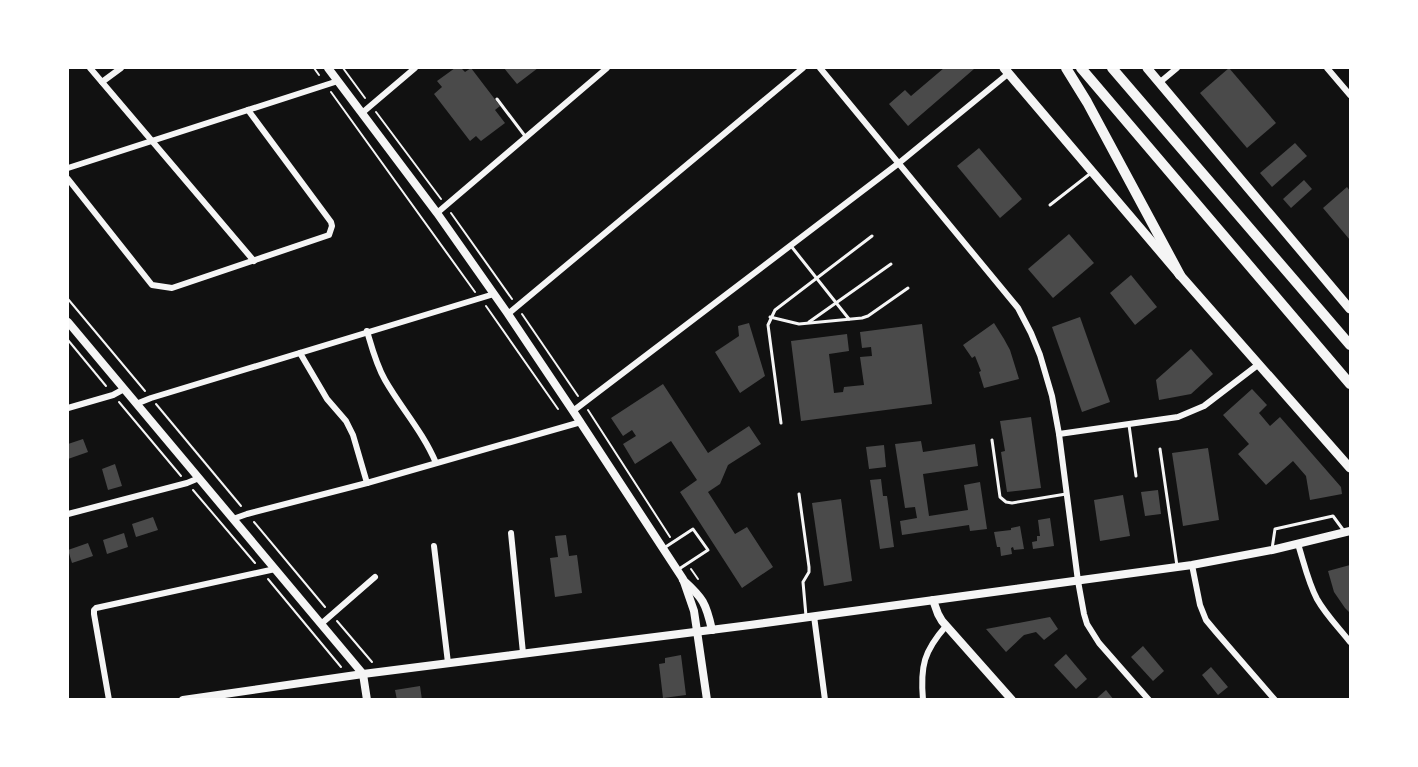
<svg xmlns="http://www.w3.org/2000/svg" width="1418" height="767" viewBox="0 0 1418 767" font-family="'Titillium Web',sans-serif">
	<rect width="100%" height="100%" fill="#111"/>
	<g fill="#4a4a4a">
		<path d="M455,68H461L465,72L471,68L500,106L495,110L505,123L481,141L476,136L470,141L434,94L442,87L437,81Z"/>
		<path d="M504,68H538L517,84Z"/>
		<path d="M944,68H973L974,69L908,126L889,104L905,90L911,96Z"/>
		<path d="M1229,68L1276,123L1247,148L1200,93Z"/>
		<path d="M1295,143L1307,156L1272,187L1260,173Z"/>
		<path d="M979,148L1022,199L1000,218L957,166Z"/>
		<path d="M1304,180L1312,189L1291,208L1283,199Z"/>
		<path d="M1347,187L1350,191V240L1323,208Z"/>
		<path d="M1069,234L1094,263L1053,298L1028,269Z"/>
		<path d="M1131,275L1157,307L1135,325L1110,293Z"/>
		<path d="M1080,317L1110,402L1082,412L1052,327Z"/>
		<path d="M749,323L765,376L740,393L715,352L739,336L738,326Z"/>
		<path d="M994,323L1004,339L1010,350L1019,379L984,388L979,372L981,371L975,356L972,358L963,345Z"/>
		<path d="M922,324L932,404L801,421L791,341L847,334L849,351L829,354L834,393L843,392L844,387L864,385L860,357L872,356L871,347L862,348L860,332Z"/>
		<path d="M1191,349L1213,374L1191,394L1159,400L1156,380Z"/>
		<path d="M663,384L708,453L749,426L761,444L728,465L720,484L708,492L735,534L747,527L773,567L742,588L680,492L697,480L671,441L635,464L623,444L636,436L632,430L623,436L611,418Z"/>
		<path d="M1252,389L1267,405L1259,413L1270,426L1280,417L1341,487L1342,494L1310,500L1306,476L1293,461L1266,485L1238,454L1249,444L1223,415Z"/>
		<path d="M1031,417L1041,488L1007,492L1001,452L1005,451L1000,421Z"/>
		<path d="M83,439L88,452L68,459V444Z"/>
		<path d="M921,441L923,452L975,444L978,466L923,474L929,516L968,510L964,485L980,482L987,529L970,531L969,525L902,535L900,521L917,518L915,507L905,508L895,444Z"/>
		<path d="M884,445L886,467L869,469L866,447Z"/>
		<path d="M1208,448L1219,520L1183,526L1172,453Z"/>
		<path d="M115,464L122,486L108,490L102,469Z"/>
		<path d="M881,479L883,496H887L894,547L880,549L870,480Z"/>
		<path d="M1158,490L1161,514L1145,516L1141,492Z"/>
		<path d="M1123,495L1130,536L1100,541L1094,500Z"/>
		<path d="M841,499L852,581L824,586L812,503Z"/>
		<path d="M153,517L158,530L136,537L132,524Z"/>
		<path d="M1050,518L1054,546L1033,549L1032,542L1037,541V536H1040L1038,520Z"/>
		<path d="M1020,526L1024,549L1014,550L1013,547L1011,548L1012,554L1001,556L1000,547H997L994,532L1011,530V528Z"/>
		<path d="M124,533L128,547L107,554L103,540Z"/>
		<path d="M566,535L569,556L577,555L582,593L555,597L550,558L558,557L555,536Z"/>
		<path d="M88,543L93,556L72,563L68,550Z"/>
		<path d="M1350,565V613L1345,608L1334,592L1328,571Z"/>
		<path d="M1050,617L1058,629L1044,640L1036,632L1024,635L1006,652L986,629Z"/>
		<path d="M1143,646L1164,671L1153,681L1131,657Z"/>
		<path d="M1066,654L1087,679L1076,689L1054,665Z"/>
		<path d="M681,655L686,695L663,698L659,664L665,663V658Z"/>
		<path d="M1211,667L1228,687L1218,695L1202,675Z"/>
		<path d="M420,686L422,700H397L395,690Z"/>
		<path d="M1106,690L1114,700H1098L1097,698Z"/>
	</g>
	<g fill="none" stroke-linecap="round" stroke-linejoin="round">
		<g stroke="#f5f5f5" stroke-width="2">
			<path d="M314,68L319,75"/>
			<path d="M343,68L365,98"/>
			<path d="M331,92L475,292"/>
			<path d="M376,112L441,199"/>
			<path d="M451,213L512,299"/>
			<path d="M68,299L145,391"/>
			<path d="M486,306L558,409"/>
			<path d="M522,314L578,396"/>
			<path d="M68,340L106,386"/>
			<path d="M119,402L181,476"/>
			<path d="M156,404L241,506"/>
			<path d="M588,410L670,537"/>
			<path d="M193,490L255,563"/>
			<path d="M254,522L325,607"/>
			<path d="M691,569L698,579"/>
			<path d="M268,579L341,667"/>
			<path d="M337,621L372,662"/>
		</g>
		<g stroke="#f5f5f5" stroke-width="3">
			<path d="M497,99L525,136"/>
			<path d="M1050,205L1091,173"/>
			<path d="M791,246L849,319"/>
			<path d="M770,317L799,324L862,318L868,316L908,288"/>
			<path d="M809,322L891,264"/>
			<path d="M781,423L768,325L775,310L872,236"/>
			<path d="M1129,425L1136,476"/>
			<path d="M992,440L1000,497L1006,502L1012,503L1066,494"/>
			<path d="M1160,449L1177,566"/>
			<path d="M799,494L809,567V572L803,582L806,616"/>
			<path d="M664,548L693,529L708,550L679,569"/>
			<path d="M1272,549L1275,529L1333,516L1344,531"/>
		</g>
		<g stroke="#f5f5f5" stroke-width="6">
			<path d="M90,68L254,261"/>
			<path d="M820,68L1018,308L1031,333L1040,355L1052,396L1059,434L1078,581L1084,614L1087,624L1099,643L1149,700"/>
			<path d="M1327,68L1350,95"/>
			<path d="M102,82L121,68"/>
			<path d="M1159,83L1177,68"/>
			<path d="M362,113L415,68"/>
			<path d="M68,168L338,81"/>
			<path d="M68,179L152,285L172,288L329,235L332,226L331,222L248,110"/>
			<path d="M437,213L607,68"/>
			<path d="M508,314L803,68"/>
			<path d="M367,331C372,348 376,364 385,380C401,408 423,432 436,463"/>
			<path d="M300,353L327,399L346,421L353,435L367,483"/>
			<path d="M136,404L151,398L494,294"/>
			<path d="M68,408L113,395L124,389"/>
			<path d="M573,411L899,163L1009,73"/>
			<path d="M1059,434L1178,417L1204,406L1259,364"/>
			<path d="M68,514L187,483L199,478"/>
			<path d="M233,519L247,514L367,483L581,422"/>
			<path d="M511,533L523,653"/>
			<path d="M1298,544C1304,563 1308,582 1317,599C1326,615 1339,628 1350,642"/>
			<path d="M434,546L448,663"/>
			<path d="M1192,565L1200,605L1206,620L1216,632L1275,700"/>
			<path d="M814,616L825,700"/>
			<path d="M321,624L375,577"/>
			<path d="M109,700L94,614V610L96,608L275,569"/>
			<path d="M923,700C920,666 924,651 946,626"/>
		</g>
		<g stroke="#f5f5f5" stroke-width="8">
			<path d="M68,322L363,674L367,700"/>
			<path d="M933,600L938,614L942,621L1012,700"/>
			<path d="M697,631L707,700"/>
		</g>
		<g stroke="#f5f5f5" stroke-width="8">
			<path d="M328,68L437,213L508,314L573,411L683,579L694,611L697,631"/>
			<path d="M683,580C703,598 706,603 712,630"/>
			<path d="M183,700L363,674L750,625L1192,565L1272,550L1350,531"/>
		</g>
		<g stroke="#f5f5f5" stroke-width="9">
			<path d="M1004,68L1180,275L1350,468"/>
			<path d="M1147,68L1350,309"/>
		</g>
		<g stroke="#f5f5f5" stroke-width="10">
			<path d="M1066,68L1087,102L1180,275"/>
			<path d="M1081,68L1350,384"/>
			<path d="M1112,68L1350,345"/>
		</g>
	</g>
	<rect width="1418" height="767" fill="none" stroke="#ffffff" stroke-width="138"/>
</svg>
